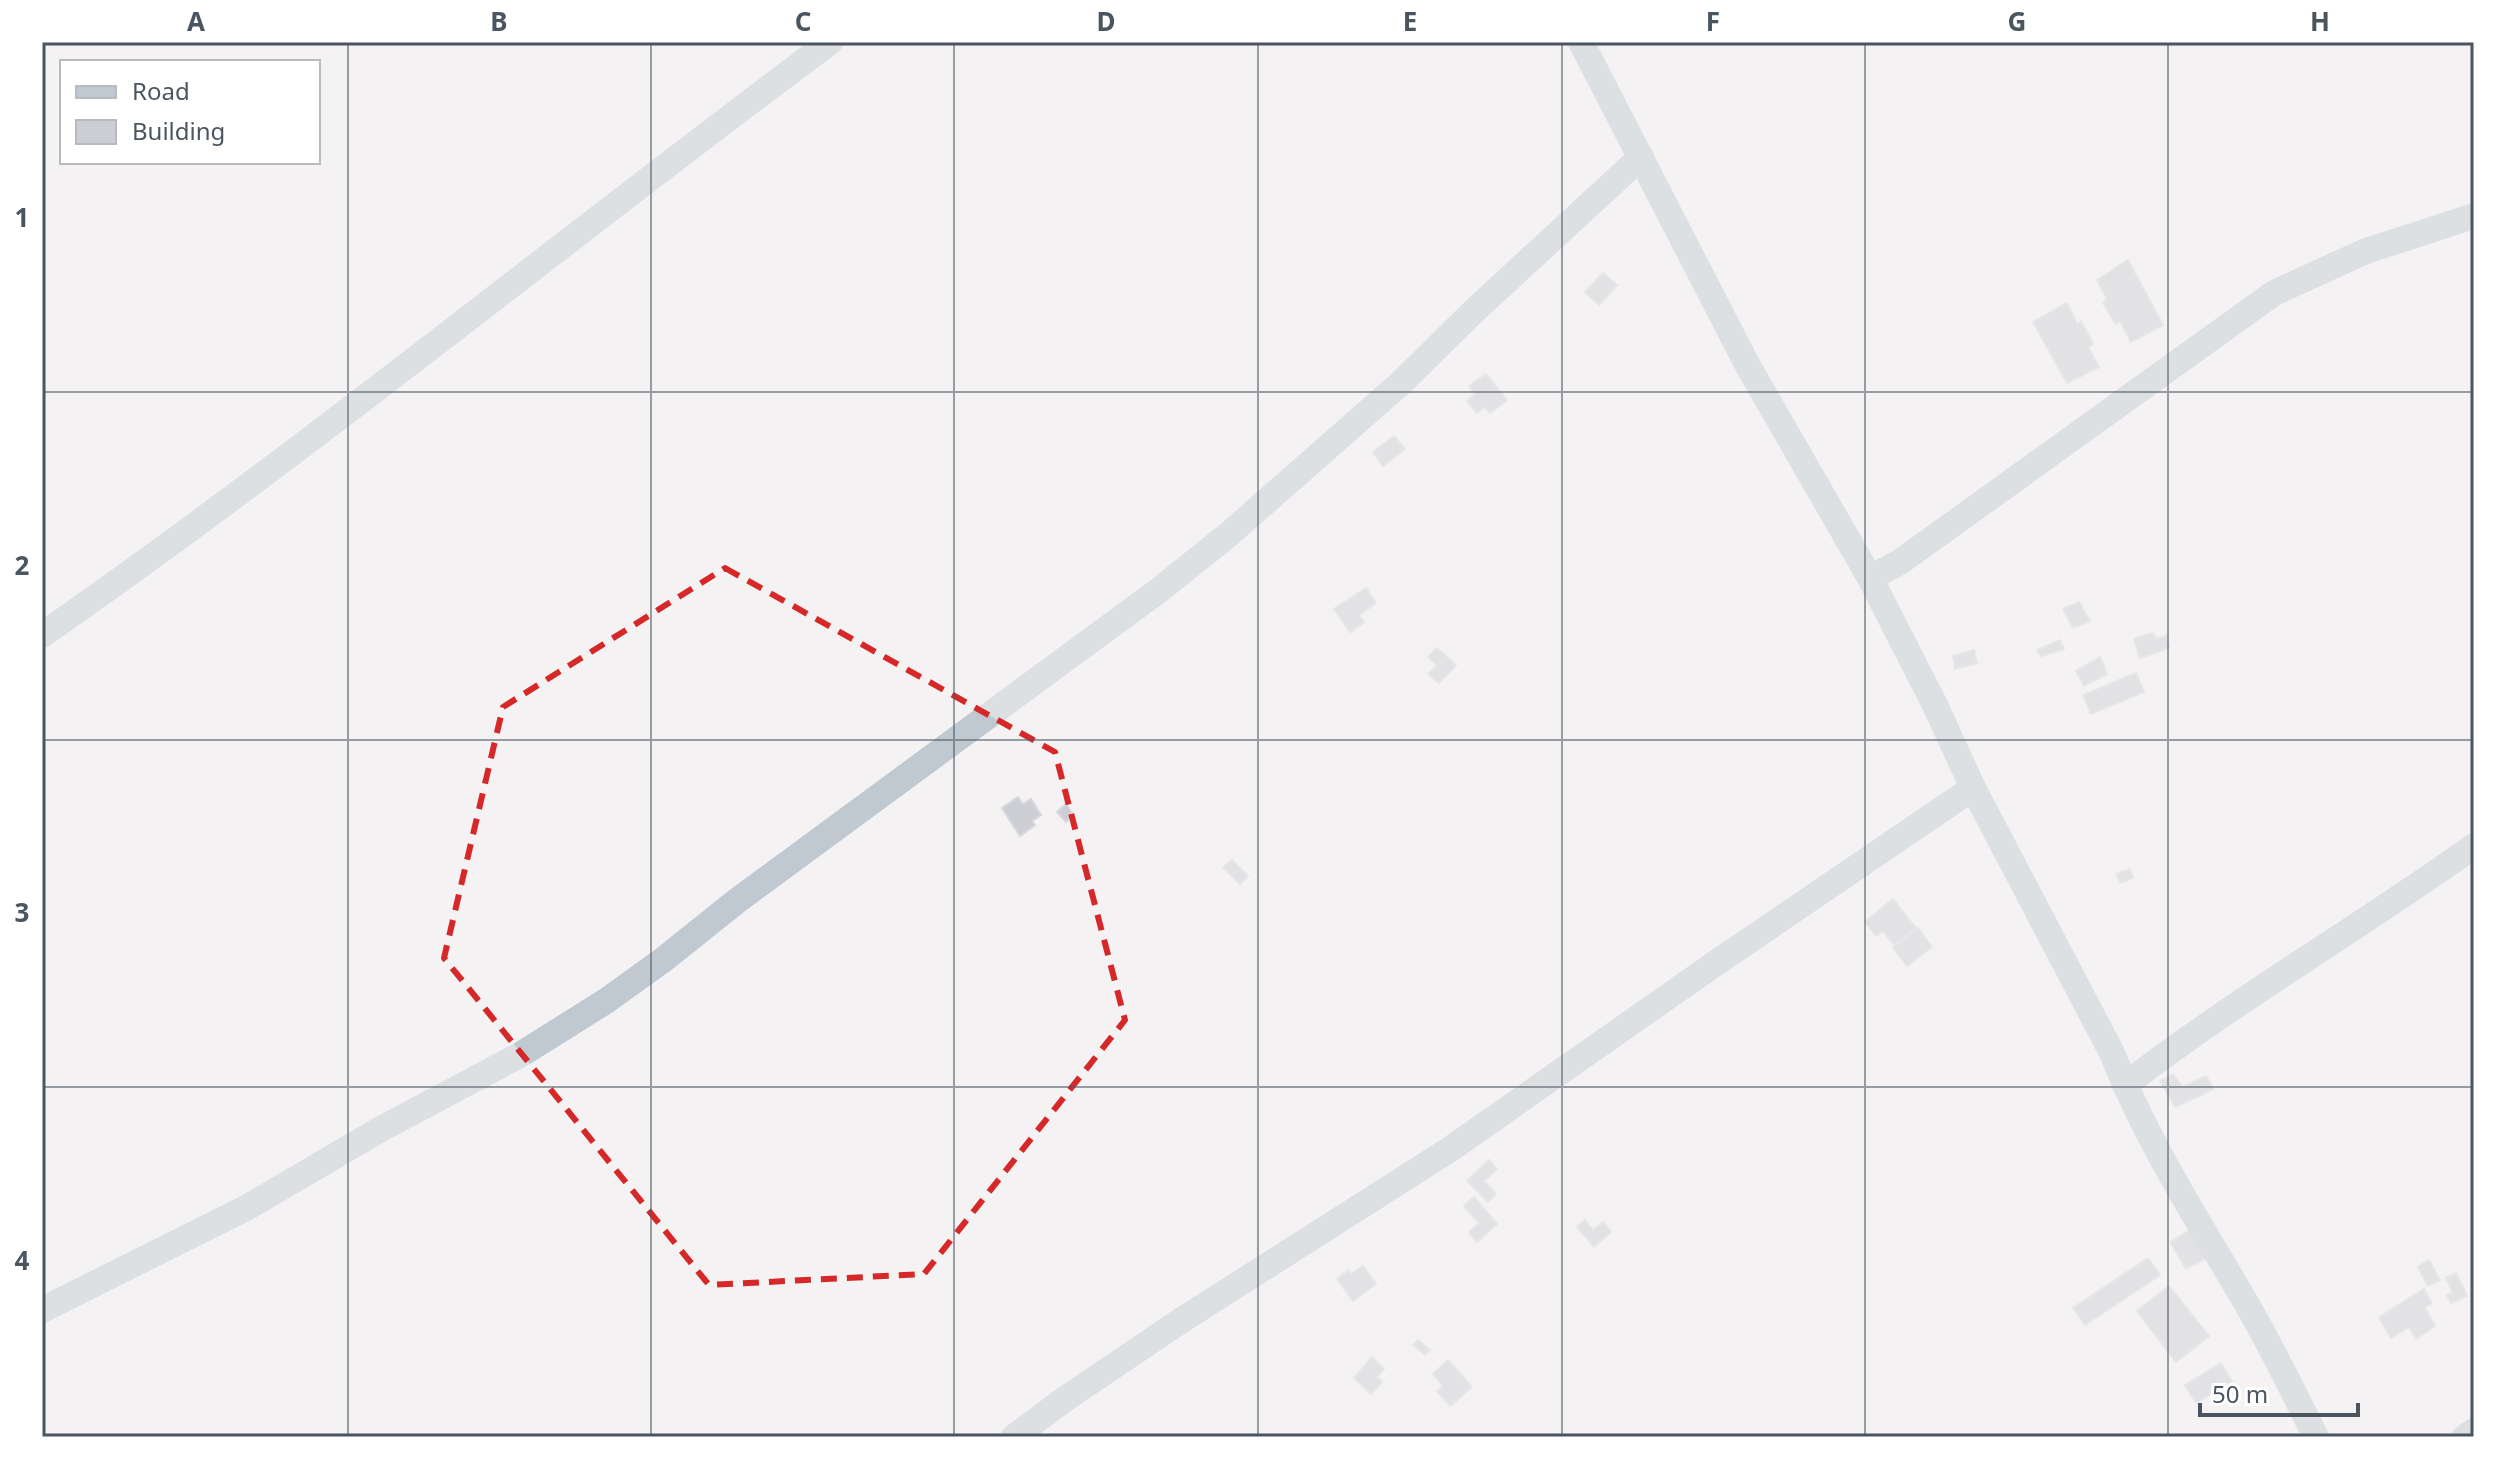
<svg xmlns="http://www.w3.org/2000/svg" width="2516" height="1479" viewBox="0 0 2516 1479" font-family="'Noto Sans',sans-serif">
	<rect width="100%" height="100%" fill="#f4f2f2"/>
	<g fill="#ccced4" stroke="#d6d8dd" stroke-width="2">
		<path d="M2128,260L2163,325L2131,342L2120,321L2116,324L2103,303L2107,299L2097,280Z"/>
		<path d="M1603,273L1617,285L1599,305L1585,292Z"/>
		<path d="M2067,303L2077,324L2081,321L2093,344L2088,347L2099,367L2067,383L2033,322Z"/>
		<path d="M1486,374L1507,400L1490,413L1485,407L1477,413L1467,401L1475,394L1469,386Z"/>
		<path d="M1394,436L1405,449L1383,466L1373,452Z"/>
		<path d="M1366,588L1376,603L1359,615L1364,622L1350,632L1334,609Z"/>
		<path d="M2079,602L2090,621L2073,628L2063,609Z"/>
		<path d="M2152,633L2157,639L2167,635L2169,648L2140,658L2134,639Z"/>
		<path d="M2060,640L2064,649L2041,656L2037,650Z"/>
		<path d="M1437,648L1456,665L1439,683L1428,674L1437,665L1428,657Z"/>
		<path d="M1974,650L1977,663L1955,669L1953,656Z"/>
		<path d="M2100,657L2107,674L2084,686L2076,671Z"/>
		<path d="M2136,673L2144,692L2091,714L2083,695Z"/>
		<path d="M1018,797L1023,804L1031,799L1041,815L1032,821L1035,825L1020,836L1002,808Z"/>
		<path d="M1066,804L1074,814L1066,822L1057,812Z"/>
		<path d="M1232,860L1248,876L1240,884L1223,867Z"/>
		<path d="M2130,869L2133,878L2120,883L2116,874Z"/>
		<path d="M1893,899L1916,928L1894,945L1883,931L1876,936L1865,922Z"/>
		<path d="M1918,928L1932,947L1907,966L1893,948Z"/>
		<path d="M2173,1074L2182,1087L2206,1076L2214,1089L2175,1107L2160,1081Z"/>
		<path d="M1489,1160L1497,1169L1484,1181L1496,1194L1488,1202L1467,1181Z"/>
		<path d="M1474,1197L1497,1224L1477,1242L1469,1232L1479,1223L1464,1206Z"/>
		<path d="M1585,1220L1593,1230L1603,1222L1611,1232L1594,1247L1577,1227Z"/>
		<path d="M2192,1229L2208,1257L2186,1269L2170,1242Z"/>
		<path d="M2148,1258L2160,1275L2085,1325L2073,1308Z"/>
		<path d="M2429,1260L2440,1280L2428,1286L2418,1267Z"/>
		<path d="M1363,1266L1376,1284L1353,1301L1337,1279L1348,1270L1351,1274Z"/>
		<path d="M2456,1273L2467,1296L2451,1303L2447,1295L2453,1293L2446,1278Z"/>
		<path d="M2169,1286L2209,1336L2176,1362L2137,1311Z"/>
		<path d="M2424,1289L2432,1304L2425,1307L2435,1326L2416,1339L2409,1327L2391,1338L2379,1317Z"/>
		<path d="M1418,1340L1430,1350L1425,1355L1413,1345Z"/>
		<path d="M1372,1357L1384,1369L1377,1377L1382,1382L1371,1394L1354,1378Z"/>
		<path d="M1448,1360L1472,1387L1450,1406L1437,1391L1443,1386L1433,1374Z"/>
		<path d="M2221,1363L2232,1381L2196,1403L2185,1385Z"/>
	</g>
	<g fill="none" stroke-linecap="round" stroke-linejoin="round">
		<g stroke="#c0c9d1" stroke-width="26">
			<path d="M1581,42L1748,366L1870,578L1935,705L1973,788L2112,1053C2146,1139 2195,1216 2242,1296C2269,1341 2292,1390 2316,1437"/>
			<path d="M1870,578L1900,562L2274,293L2366,251L2474,216"/>
			<path d="M42,635C312,447 566,238 830,42"/>
			<path d="M2125,1085C2237,999 2359,928 2474,846"/>
			<path d="M42,1310L246,1208L381,1129L520,1055L606,1001L663,960L738,900L1158,591L1228,535L1402,382L1475,310L1641,157"/>
			<path d="M1014,1437L1065,1399L1182,1320L1449,1150L1716,963L1973,788"/>
			<path d="M2465,1437L2474,1431"/>
		</g>
	</g>
	<path d="M0 0H2516V1479H0ZM725,568L1055,752L1125,1020L924,1274L709,1285L444,958L503,707Z" fill="#f4f2f2" fill-opacity=".55" fill-rule="evenodd"/>
	<path fill="none" stroke="#d62828" stroke-width="6" stroke-dasharray="16 10" stroke-linejoin="round" d="M725,568L1055,752L1125,1020L924,1274L709,1285L444,958L503,707Z"/>
	<path fill="none" stroke="#4a5560" stroke-width="2" stroke-opacity="0.55" d="M348,42V1437M651,42V1437M954,42V1437M1258,42V1437M1562,42V1437M1865,42V1437M2168,42V1437M42,392H2474M42,740H2474M42,1087H2474"/>
	<rect width="2516" height="1479" fill="none" stroke="#ffffff" stroke-width="88"/>
	<rect x="60" y="60" width="260" height="104" fill="#ffffff" stroke="#b7bbbf" stroke-width="2"/>
	<rect x="76" y="86" width="40" height="12" fill="#c0c9d1" stroke="#b7bbbf" stroke-width="2"/>
	<text x="132" y="100" font-size="24" fill="#4a5560">Road</text>
	<rect x="76" y="120" width="40" height="24" fill="#ccced4" stroke="#b7bbbf" stroke-width="2"/>
	<text x="132" y="140" font-size="24" fill="#4a5560">Building</text>
	<path d="M2200 1403v12h158v-12" fill="none" stroke="#4a5560" stroke-width="4"/>
	<text x="2212" y="1403" font-size="24" fill="#4a5560" stroke="#ffffff" stroke-width="6" paint-order="stroke">50 m</text>
	<rect x="44" y="44" width="2428" height="1391" fill="none" stroke="#4a5560" stroke-width="3"/>
	<g font-size="26" text-anchor="middle" font-weight="bold" fill="#4a5560">
		<text x="196" y="31">A</text>
		<text x="499" y="31">B</text>
		<text x="803" y="31">C</text>
		<text x="1106" y="31">D</text>
		<text x="1410" y="31">E</text>
		<text x="1713" y="31">F</text>
		<text x="2017" y="31">G</text>
		<text x="2320" y="31">H</text>
		<text x="22" y="227">1</text>
		<text x="22" y="575">2</text>
		<text x="22" y="922">3</text>
		<text x="22" y="1270">4</text>
	</g>
</svg>
